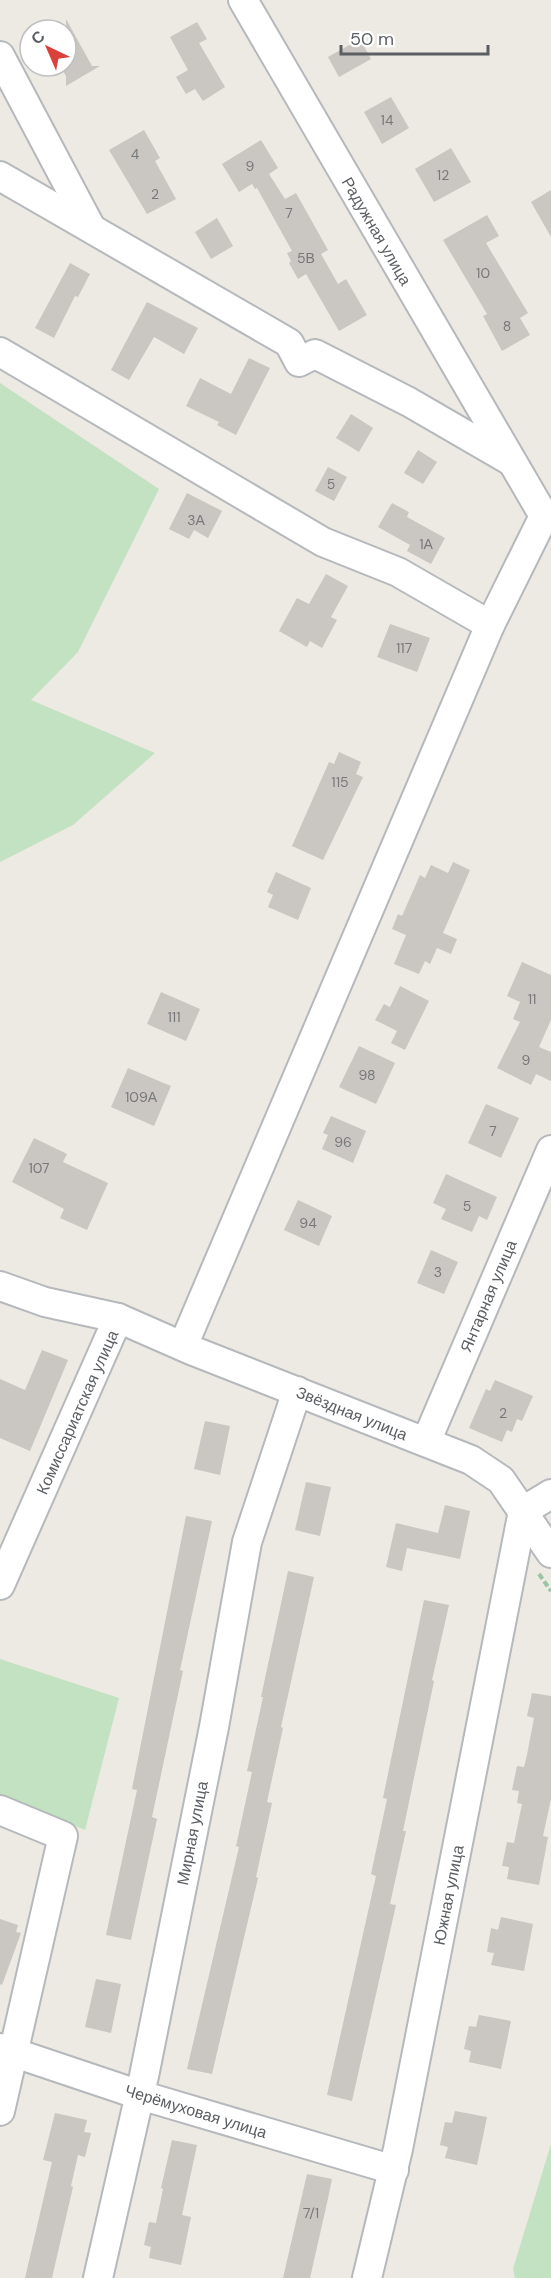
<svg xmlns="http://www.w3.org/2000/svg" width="551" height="2278" viewBox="0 0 551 2278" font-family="'DM Sans',sans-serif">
	<rect width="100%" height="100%" fill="#eceae2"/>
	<g fill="#c2e2c1">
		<path d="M0,383L159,489L78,652L31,700L155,753L73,825L0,862Z"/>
		<path d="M0,1659L119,1698L85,1830L0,1794Z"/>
		<path d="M551,2144V2278H515L513,2269Z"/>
	</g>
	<g fill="#cac6c2">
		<path d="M66,19L92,66H100L66,86V76L60,66H66Z"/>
		<path d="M197,22L207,39L199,43L225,87L203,101L195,89L186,94L176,77L188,70L170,37Z"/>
		<path d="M360,39L371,59L339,77L328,57Z"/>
		<path d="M391,97L409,128L382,144L364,112Z"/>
		<path d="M144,130L160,158L155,161L176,199L147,214L109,150Z"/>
		<path d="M261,140L278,168L269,174L285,199L296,193L328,250L321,254L338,284L346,279L367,315L339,331L306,274L298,279L289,263L291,261L287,253L292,251L257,188L255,189L252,184L239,192L222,164Z"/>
		<path d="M451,148L471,182L434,202L415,169Z"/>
		<path d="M551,190V237L531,202Z"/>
		<path d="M487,215L499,236L486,243L528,313L520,318L530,335L502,351L483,316L487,314L443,240Z"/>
		<path d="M217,218L233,246L211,259L195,232Z"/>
		<path d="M70,263L90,274L78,297L75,296L54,338L35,328Z"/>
		<path d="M147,302L198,328L184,354L154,337L129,380L111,370Z"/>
		<path d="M249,358L270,368L236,435L217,425L219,422L186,406L200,378L231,394Z"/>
		<path d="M351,414L373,428L359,452L336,438Z"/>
		<path d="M418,450L437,462L423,484L404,473Z"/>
		<path d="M328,467L347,477L334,501L315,491Z"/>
		<path d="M187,493L222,511L208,538L194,530L189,539L169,529Z"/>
		<path d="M392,503L409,512L407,517L445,538L431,564L407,551L410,545L378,527Z"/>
		<path d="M326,574L348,586L331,617L337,620L322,648L310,641L307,647L279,631L297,598L309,604Z"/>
		<path d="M390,624L430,638L417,672L377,657Z"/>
		<path d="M339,752L361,762L356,774L363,777L323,860L292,846L329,762L334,764Z"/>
		<path d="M453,862L470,870L443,933L457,939L451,954L437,948L430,964L425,961L419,974L394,964L406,935L392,929L398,914L402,916L420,875L425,878L431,865L448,873Z"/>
		<path d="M276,872L311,888L298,920L268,907L273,895L267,892Z"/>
		<path d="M522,962L551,975V1020L539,1047L551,1052V1081L536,1074L531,1085L497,1068L520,1022L513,1019L520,1002L507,996Z"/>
		<path d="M400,986L429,1001L405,1050L391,1043L397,1031L375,1020L384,1004L390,1007Z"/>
		<path d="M161,992L200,1009L186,1041L147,1024Z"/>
		<path d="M359,1046L395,1063L376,1104L339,1087Z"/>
		<path d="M128,1068L171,1086L154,1126L111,1107Z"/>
		<path d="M486,1104L519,1118L501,1158L468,1143Z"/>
		<path d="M331,1116L366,1131L353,1163L322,1149L328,1135L323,1133Z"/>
		<path d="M34,1138L67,1154L63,1162L108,1183L87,1230L60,1218L64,1209L12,1182Z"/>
		<path d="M446,1174L497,1197L487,1220L479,1216L472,1232L441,1219L446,1209L433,1203Z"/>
		<path d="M298,1200L332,1216L319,1246L284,1230Z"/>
		<path d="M431,1250L458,1262L444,1294L417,1283Z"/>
		<path d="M42,1350L68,1360L30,1451L0,1438V1379L25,1390Z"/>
		<path d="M495,1380L533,1396L522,1421L517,1419L512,1432L507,1430L502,1442L469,1428L486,1389L490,1391Z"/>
		<path d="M205,1421L230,1426L220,1475L194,1469Z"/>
		<path d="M306,1482L331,1487L320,1536L295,1530Z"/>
		<path d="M445,1505L470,1511L460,1559L407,1548L402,1571L386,1567L396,1523L438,1533Z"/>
		<path d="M186,1516L212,1521L180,1670L183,1671L152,1817L157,1819L131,1940L106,1935L137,1790L132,1789Z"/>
		<path d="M288,1571L314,1577L281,1727L283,1728L267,1802L272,1803L256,1877L258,1878L212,2074L187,2069L239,1847L236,1846L252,1772L247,1771L263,1697H261Z"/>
		<path d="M424,1600L449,1605L432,1680L434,1681L403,1831H406L390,1904L396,1905L352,2101L327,2095L376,1876L371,1874L387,1799L383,1798Z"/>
		<path d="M532,1693L551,1696V1799L543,1836L548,1837L539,1885L507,1879L509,1867L502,1866L507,1842L514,1843L522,1804L517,1803L519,1791L512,1790L517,1766L524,1767L527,1755L534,1718L527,1716Z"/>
		<path d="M501,1917L533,1924L524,1971L491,1965L494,1953L487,1952L491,1928L498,1930Z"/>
		<path d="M0,1919L18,1925L16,1932L21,1933L2,1985L0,1984Z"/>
		<path d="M96,1979L121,1984L111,2033L85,2027Z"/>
		<path d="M479,2015L511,2021L501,2069L469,2062L471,2051L464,2049L469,2026L476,2027Z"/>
		<path d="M455,2111L487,2117L477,2165L445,2158L448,2147L440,2145L445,2122L452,2123Z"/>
		<path d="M55,2113L87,2120L84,2132L91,2133L85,2157L78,2155L71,2186L73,2187L52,2278H25L52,2162L43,2160Z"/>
		<path d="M172,2140L197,2145L182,2215L191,2217L181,2265L149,2258L151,2247L144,2245L149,2222L156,2223L163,2189L161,2188Z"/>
		<path d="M307,2174L332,2179L327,2203L310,2278H283Z"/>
	</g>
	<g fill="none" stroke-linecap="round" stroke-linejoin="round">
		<defs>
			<g id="minor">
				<path d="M243,0L544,516"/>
				<path d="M0,56L90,226"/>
				<path d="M0,176L289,343L299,362L315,354L409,402L509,460"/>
				<path d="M0,352L323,542L398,572L490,625"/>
				<path d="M0,1286L45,1302L118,1318L0,1585"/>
				<path d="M118,1318L191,1350L471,1460L501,1480L551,1553"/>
				<path d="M183,1346L490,625L544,516"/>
				<path d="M426,1442L551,1150"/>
				<path d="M0,1810L63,1836L0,2111"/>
				<path d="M0,2048L140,2095L394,2170"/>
				<path d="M98,2278L144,2076L214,1727L247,1542L297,1391"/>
				<path d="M367,2278L398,2149L523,1511L551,1494"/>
			</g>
		</defs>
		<use href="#minor" stroke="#b5b8bc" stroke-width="32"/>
		<path stroke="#9bc3a4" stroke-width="4" stroke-dasharray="6 3" stroke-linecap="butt" d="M539,1574L551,1591"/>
		<use href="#minor" stroke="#fff" stroke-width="28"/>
	</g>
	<g text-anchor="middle" stroke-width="4.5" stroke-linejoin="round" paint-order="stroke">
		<g font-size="14" fill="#77787a">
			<text x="387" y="125">14</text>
			<text x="135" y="159">4</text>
			<text x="250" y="171">9</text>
			<text x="443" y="180">12</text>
			<text x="155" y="199">2</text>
			<text x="289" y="218">7</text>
			<text x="306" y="263">5В</text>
			<text x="483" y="278">10</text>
			<text x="507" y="331">8</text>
			<text x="331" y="489">5</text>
			<text x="196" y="525">3А</text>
			<text x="426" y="549">1А</text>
			<text x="404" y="653">117</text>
			<text x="340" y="787">115</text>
			<text x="532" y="1004">11</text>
			<text x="174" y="1022">111</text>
			<text x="526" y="1065">9</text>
			<text x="367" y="1080">98</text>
			<text x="141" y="1102">109А</text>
			<text x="493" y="1136">7</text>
			<text x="343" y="1147">96</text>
			<text x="39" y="1173">107</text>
			<text x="467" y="1211">5</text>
			<text x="308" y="1228">94</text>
			<text x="438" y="1277">3</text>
			<text x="503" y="1418">2</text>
			<text x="311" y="2218">7/1</text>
		</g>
		<g font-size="16" fill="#5b5e62" stroke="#fff">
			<text transform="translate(377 231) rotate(60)" y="6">Радужная улица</text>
			<text transform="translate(488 1296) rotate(-67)" y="6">Янтарная улица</text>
			<text transform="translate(77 1412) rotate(-66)" y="6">Комиссариатская улица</text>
			<text transform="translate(352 1413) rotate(22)" y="6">Звёздная улица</text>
			<text transform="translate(192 1833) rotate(-79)" y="6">Мирная улица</text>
			<text transform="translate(448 1895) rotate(-79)" y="6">Южная улица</text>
			<text transform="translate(196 2111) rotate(17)" y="6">Черёмуховая улица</text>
		</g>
	</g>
	<g transform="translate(48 48) rotate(316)"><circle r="28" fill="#ffffff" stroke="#bdbfc0" stroke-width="1.5"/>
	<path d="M0-4.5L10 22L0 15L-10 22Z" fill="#db403a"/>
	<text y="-9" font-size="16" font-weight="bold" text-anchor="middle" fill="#5b5e62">С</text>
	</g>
	<path d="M341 45v9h147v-9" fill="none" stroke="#5b5e62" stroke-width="3"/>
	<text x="350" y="45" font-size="18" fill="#5b5e62" stroke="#ffffff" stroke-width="4.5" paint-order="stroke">50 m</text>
</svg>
